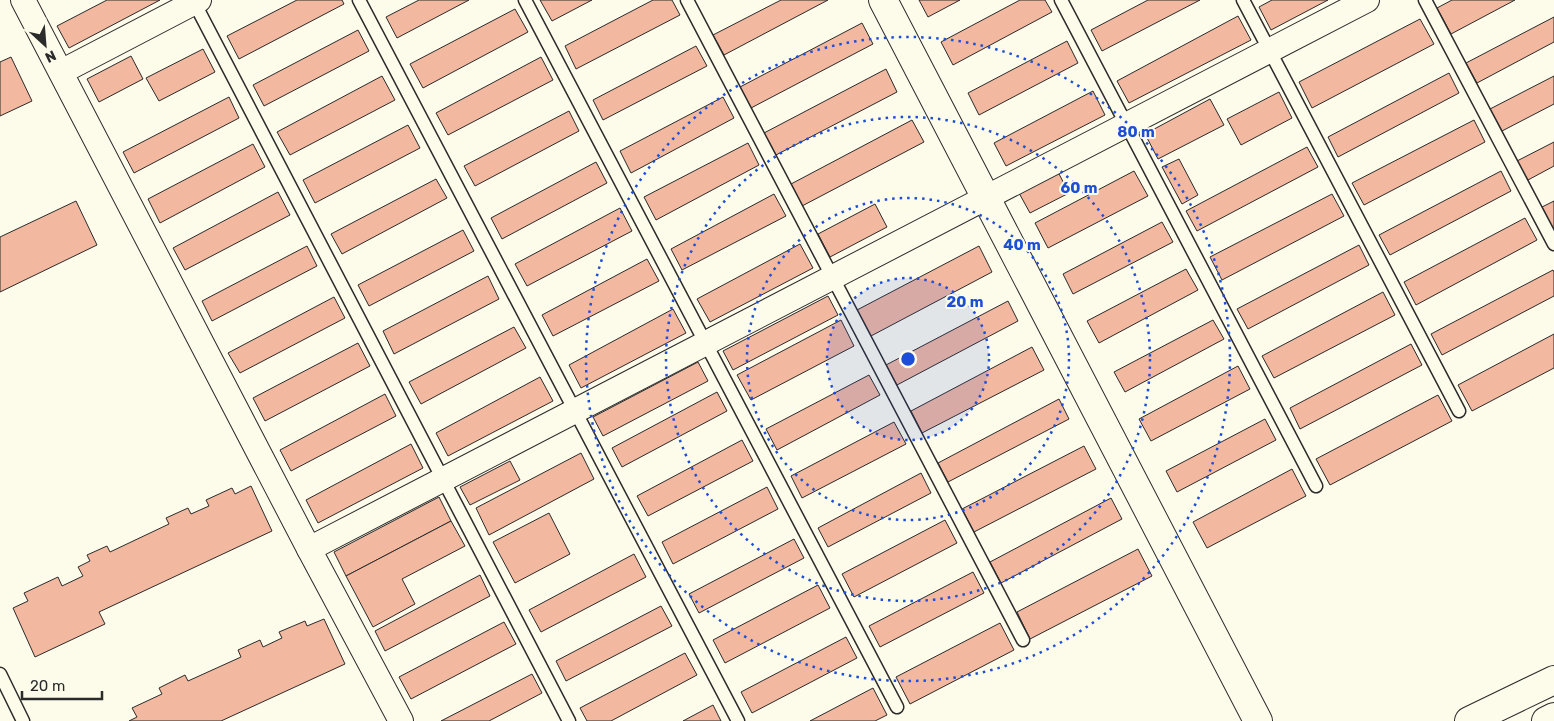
<svg xmlns="http://www.w3.org/2000/svg" width="1554" height="721" viewBox="0 0 1554 721" font-family="Rubik,sans-serif">
	<rect width="100%" height="100%" fill="#fdfbea"/>
	<g fill="#f2b8a0" stroke="#2b2b2b">
		<path d="M107,0H160L69,48L57,26Z"/>
		<path d="M297,0H342L344,4L239,59L227,36Z"/>
		<path d="M419,0H469L397,38L386,17Z"/>
		<path d="M540,0H592L552,21Z"/>
		<path d="M653,0H672L680,15L576,69L565,46Z"/>
		<path d="M781,0H828L724,55L713,35Z"/>
		<path d="M919,0H960L928,17Z"/>
		<path d="M1020,0H1045L1052,12L953,65L941,42Z"/>
		<path d="M1148,0H1200L1102,51L1091,30Z"/>
		<path d="M1272,0H1328L1271,30L1259,7Z"/>
		<path d="M1452,0H1515L1451,34L1437,8Z"/>
		<path d="M515,9L528,32L423,88L410,64Z"/>
		<path d="M1238,16L1251,40L1129,103L1117,81Z"/>
		<path d="M1554,17V42L1477,83L1466,63Z"/>
		<path d="M1420,19L1434,44L1312,108L1299,82Z"/>
		<path d="M862,23L873,44L751,108L740,87Z"/>
		<path d="M358,30L369,51L264,106L253,85Z"/>
		<path d="M1067,41L1078,63L979,115L968,93Z"/>
		<path d="M696,46L707,66L603,120L593,100Z"/>
		<path d="M203,49L215,72L159,101L146,78Z"/>
		<path d="M131,56L143,79L99,102L87,79Z"/>
		<path d="M11,57L32,101L0,116V62Z"/>
		<path d="M541,57L553,80L448,135L436,113Z"/>
		<path d="M886,69L897,92L776,155L764,133Z"/>
		<path d="M1449,73L1459,93L1338,157L1328,137Z"/>
		<path d="M382,76L395,100L290,155L277,132Z"/>
		<path d="M1554,76V104L1502,131L1490,109Z"/>
		<path d="M1093,91L1105,115L1006,166L994,143Z"/>
		<path d="M1279,92L1292,118L1241,145L1227,119Z"/>
		<path d="M229,97L239,118L134,173L123,152Z"/>
		<path d="M723,97L734,118L631,173L620,151Z"/>
		<path d="M1210,99L1224,125L1158,159L1145,134Z"/>
		<path d="M569,111L579,131L475,186L464,166Z"/>
		<path d="M912,120L924,142L802,206L791,184Z"/>
		<path d="M1474,120L1485,142L1364,205L1352,183Z"/>
		<path d="M408,125L420,148L315,203L303,180Z"/>
		<path d="M1554,142V166L1528,180L1517,161Z"/>
		<path d="M748,143L759,165L656,220L644,197Z"/>
		<path d="M253,144L265,167L160,223L148,199Z"/>
		<path d="M1307,147L1318,167L1197,231L1186,211Z"/>
		<path d="M1179,159L1198,195L1182,204L1162,167Z"/>
		<path d="M596,162L607,183L502,239L491,218Z"/>
		<path d="M1134,171L1148,196L1048,248L1035,223Z"/>
		<path d="M1501,171L1511,191L1390,255L1379,235Z"/>
		<path d="M1058,172L1069,193L1030,213L1019,193Z"/>
		<path d="M436,179L447,198L342,254L331,234Z"/>
		<path d="M278,192L290,215L185,270L173,248Z"/>
		<path d="M774,194L786,216L682,270L671,249Z"/>
		<path d="M1332,194L1344,216L1222,280L1210,257Z"/>
		<path d="M76,201L97,245L0,292V237Z"/>
		<path d="M1554,201V230L1542,207Z"/>
		<path d="M875,204L887,227L830,257L818,234Z"/>
		<path d="M620,208L632,231L527,286L515,264Z"/>
		<path d="M1525,218L1537,240L1416,305L1404,282Z"/>
		<path d="M1162,222L1173,242L1073,294L1063,274Z"/>
		<path d="M463,230L474,251L369,306L358,285Z"/>
		<path d="M800,244L813,268L710,322L697,299Z"/>
		<path d="M1359,245L1369,265L1248,329L1237,309Z"/>
		<path d="M307,246L317,266L212,321L202,301Z"/>
		<path d="M979,246L992,272L871,336L857,310Z"/>
		<path d="M647,259L659,281L553,336L542,315Z"/>
		<path d="M1186,269L1198,290L1099,343L1087,321Z"/>
		<path d="M1553,270L1554,272V296L1442,355L1431,334Z"/>
		<path d="M488,276L499,299L394,354L383,331Z"/>
		<path d="M1383,292L1395,315L1274,378L1262,356Z"/>
		<path d="M828,296L838,315L733,370L723,351Z"/>
		<path d="M334,297L345,318L240,373L228,353Z"/>
		<path d="M1008,301L1018,321L897,385L886,365Z"/>
		<path d="M673,309L686,333L581,388L569,365Z"/>
		<path d="M841,320L854,346L751,400L737,375Z"/>
		<path d="M1213,320L1224,339L1125,392L1114,372Z"/>
		<path d="M514,327L526,348L421,404L409,382Z"/>
		<path d="M1554,334V368L1472,411L1458,385Z"/>
		<path d="M358,343L370,366L265,421L253,398Z"/>
		<path d="M1411,344L1422,365L1300,429L1290,408Z"/>
		<path d="M1032,347L1044,370L922,433L911,411Z"/>
		<path d="M698,362L708,381L603,436L593,417Z"/>
		<path d="M1238,366L1250,389L1151,441L1139,419Z"/>
		<path d="M869,375L880,395L777,450L766,429Z"/>
		<path d="M540,377L553,401L448,456L436,433Z"/>
		<path d="M717,392L727,411L622,467L612,448Z"/>
		<path d="M385,394L396,416L291,471L280,450Z"/>
		<path d="M1438,395L1452,421L1330,485L1316,459Z"/>
		<path d="M1059,399L1069,419L948,482L938,463Z"/>
		<path d="M1265,419L1276,440L1177,492L1166,471Z"/>
		<path d="M894,422L906,444L802,498L791,476Z"/>
		<path d="M742,440L753,461L648,516L637,496Z"/>
		<path d="M411,444L423,468L318,523L306,500Z"/>
		<path d="M1084,446L1096,469L974,532L962,509Z"/>
		<path d="M581,453L594,479L489,535L476,508Z"/>
		<path d="M510,461L520,480L470,505L460,487Z"/>
		<path d="M1292,469L1306,496L1207,548L1193,522Z"/>
		<path d="M921,473L931,493L828,547L818,528Z"/>
		<path d="M251,486L272,531L99,612L105,624L35,657L13,608L28,601L24,593L58,577L62,586L83,576L78,567L90,561L87,555L107,546L110,552L169,524L166,518L188,508L191,514L209,506L206,500L232,488L235,494Z"/>
		<path d="M767,487L778,509L673,564L662,542Z"/>
		<path d="M439,497L451,521L346,576L334,552Z"/>
		<path d="M1111,498L1122,519L1001,583L990,562Z"/>
		<path d="M549,513L570,554L515,583L493,542Z"/>
		<path d="M945,520L957,543L854,597L842,574Z"/>
		<path d="M451,521L465,546L402,579L415,604L373,627L346,576Z"/>
		<path d="M794,539L804,558L699,613L689,594Z"/>
		<path d="M1138,549L1152,576L1030,639L1017,612Z"/>
		<path d="M634,554L646,577L541,632L529,610Z"/>
		<path d="M973,572L984,593L880,647L869,626Z"/>
		<path d="M480,575L490,596L385,651L375,631Z"/>
		<path d="M818,585L830,608L725,663L713,640Z"/>
		<path d="M661,606L672,626L566,681L556,661Z"/>
		<path d="M324,619L345,664L221,721H129L137,717L132,708L162,694L159,688L185,675L188,681L241,657L238,650L260,640L263,647L282,638L279,632L305,621L307,626Z"/>
		<path d="M504,622L516,644L411,699L399,677Z"/>
		<path d="M1000,623L1014,650L910,704L896,677Z"/>
		<path d="M846,637L857,658L752,713L741,692Z"/>
		<path d="M685,653L697,675L611,721H587L580,708Z"/>
		<path d="M532,674L542,693L489,721H441Z"/>
		<path d="M873,688L887,715L875,721H810Z"/>
		<path d="M713,705L721,721H683Z"/>
	</g>
	<g fill="none" stroke-linecap="round" stroke-linejoin="round">
		<defs>
			<g id="lane">
				<path d="M193,0L569,721"/>
				<path d="M359,0L738,721"/>
				<path d="M525,0L897,707"/>
				<path d="M687,0L1023,640"/>
				<path d="M1061,0L1316,486"/>
				<path d="M1243,0L1459,411"/>
				<path d="M1425,0L1554,244"/>
				<path d="M0,674L23,721"/>
			</g>
			<g id="street">
				<path d="M23,0L309,549L401,721"/>
				<path d="M61,72L199,0"/>
				<path d="M309,549L1367,0"/>
			</g>
			<path id="secondary" d="M883,0L1258,721"/>
			<g id="primary">
				<path d="M1469,721L1554,680"/>
				<path d="M1546,721L1554,717"/>
			</g>
		</defs>
		<use href="#lane" stroke="#2b2b2b" stroke-width="15"/>
		<use href="#street" stroke="#2b2b2b" stroke-width="26"/>
		<use href="#secondary" stroke="#2b2b2b" stroke-width="30"/>
		<use href="#primary" stroke="#2b2b2b" stroke-width="30"/>
		<use href="#lane" stroke="#fdfbea" stroke-width="12"/>
		<use href="#street" stroke="#fdfbea" stroke-width="24"/>
		<use href="#secondary" stroke="#fdfbea" stroke-width="28"/>
		<use href="#primary" stroke="#fdfbea" stroke-width="28"/>
	</g>
	<circle cx="908" cy="359" r="81" fill="#1d4ed8" fill-opacity=".12"/>
	<g fill="none" stroke="#1d4ed8" stroke-width="2.5" stroke-dasharray="2.5 5">
		<circle cx="908" cy="359" r="81"/>
		<circle cx="908" cy="359" r="161"/>
		<circle cx="908" cy="359" r="242"/>
		<circle cx="908" cy="359" r="322"/>
	</g>
	<circle cx="908" cy="359" r="8" fill="#1d4ed8" stroke="#fdfbea" stroke-width="2.5"/>
	<g font-size="15" text-anchor="middle" font-weight="bold" fill="#1d4ed8" stroke="#fdfbea" stroke-width="4" stroke-linejoin="round" paint-order="stroke">
		<text x="1136" y="137">80 m</text>
		<text x="1079" y="193">60 m</text>
		<text x="1022" y="250">40 m</text>
		<text x="965" y="307">20 m</text>
	</g>
	<g transform="translate(45 45) rotate(154)" stroke="#fdfbea" stroke-width="4" paint-order="stroke">
	<path d="M0-4L9 19L0 12L-9 19Z" fill="#2b2b2b"/>
	<text y="-8" font-size="14" font-weight="bold" text-anchor="middle" fill="#2b2b2b">N</text>
	</g>
	<path d="M22 691v8h80v-8" fill="none" stroke="#2b2b2b" stroke-width="2.5"/>
	<text x="30" y="691" font-size="15" fill="#2b2b2b" stroke="#fdfbea" stroke-width="4" paint-order="stroke">20 m</text>
</svg>
